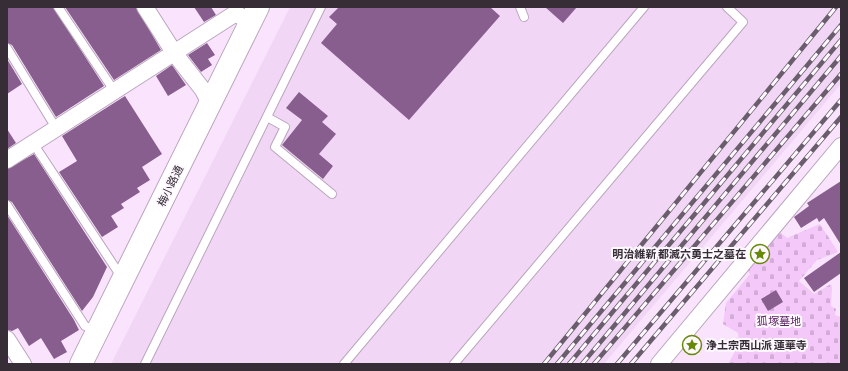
<svg xmlns="http://www.w3.org/2000/svg" width="848" height="371" viewBox="0 0 848 371" font-family="'Alegreya Sans','Noto Sans JP',sans-serif">
	<defs>
		<pattern id="cemetery-stones" width="16" height="16" patternUnits="userSpaceOnUse"><rect width="16" height="16" fill="#f5c8fa"/><path d="M2 7V4a2 2 0 0 1 4 0v3zM10 15v-3a2 2 0 0 1 4 0v3z" fill="#d3acd7"/></pattern>
	</defs>
	<rect width="100%" height="100%" fill="#fae4fd"/>
	<path fill="#f1d7f5" d="M290,7H841V84L604,364H111Z"/>
	<path fill="url(#cemetery-stones)" d="M820,224L838,252L817,260L799,281L814,294L831,284L832,287L831,306L836,309L835,315L841,317V364H728L739,344L738,333L723,324L726,303L750,274L746,270L780,232L787,238Z"/>
	<g fill="#885e8e">
		<path d="M7,7H53L104,86L56,117L12,45L7,43Z"/>
		<path d="M65,7H136L161,50L114,80Z"/>
		<path d="M194,7H211L216,15L204,22Z"/>
		<path d="M339,7H490L500,16L409,120L321,43L337,24L329,17Z"/>
		<path d="M545,7H577L563,23Z"/>
		<path d="M207,43L215,55L208,59L212,65L201,72L188,55Z"/>
		<path d="M7,59L22,84L7,94Z"/>
		<path d="M172,65L186,85L168,96L156,76Z"/>
		<path d="M299,92L328,116L322,122L336,134L319,154L333,166L323,179L282,145L302,120L286,108Z"/>
		<path d="M125,96L162,154L142,167L150,180L137,188L140,192L121,204L124,208L111,216L118,227L102,237L59,172L77,161L62,136Z"/>
		<path d="M7,129L16,143L7,149Z"/>
		<path d="M34,154L107,267L93,297L82,311L12,202L7,200V169Z"/>
		<path d="M841,181V245L824,218L819,222L817,218L801,228L794,217L809,206L807,203Z"/>
		<path d="M7,215L74,320L79,330L61,341L67,352L54,359L41,338L29,346L18,328L12,331L7,330Z"/>
		<path d="M841,252V273L814,292L804,278Z"/>
		<path d="M776,290L783,302L768,311L761,299Z"/>
	</g>
	<g fill="none" stroke-linecap="round" stroke-linejoin="round">
		<defs>
			<g id="lane">
				<path d="M58,7L115,92"/>
				<path d="M520,7L524,17"/>
				<path d="M7,48L56,128"/>
				<path d="M267,117L285,127L275,147L332,194"/>
				<path d="M33,143L122,278"/>
				<path d="M7,205L85,326L97,331"/>
				<path d="M145,364L321,7"/>
				<path d="M344,364L644,7"/>
				<path d="M454,364L743,22L727,7"/>
			</g>
			<g id="street">
				<path d="M145,7L175,54L203,90L210,104"/>
				<path d="M7,160L236,13L250,23"/>
				<path d="M7,339L23,364"/>
				<path d="M659,364L841,146"/>
			</g>
			<path id="secondary" d="M81,364L258,7"/>
		</defs>
		<use href="#lane" stroke="#baa5bd" stroke-width="10"/>
		<use href="#street" stroke="#baa5bd" stroke-width="18"/>
		<use href="#secondary" stroke="#baa5bd" stroke-width="24"/>
		<use href="#lane" stroke="#fff" stroke-width="8"/>
		<use href="#street" stroke="#fff" stroke-width="16"/>
		<use href="#secondary" stroke="#fff" stroke-width="22"/>
		<defs>
			<g id="rail">
				<path d="M544,364L836,7"/>
				<path d="M557,364L841,25"/>
				<path d="M569,364L841,40"/>
				<path d="M582,364L841,56"/>
				<path d="M594,364L841,74"/>
				<path d="M617,364L841,100"/>
				<path d="M631,364L841,117"/>
			</g>
		</defs>
		<use href="#rail" stroke="#6a5e6c" stroke-width="4.5"/>
		<use href="#rail" stroke="#fdf8fd" stroke-width="3" stroke-dasharray="9" stroke-linecap="butt"/>
	</g>
	<defs>
		<symbol id="sight-ring" viewBox="-11 -11 22 22"><circle r="9.5" fill="#fdf8fd" stroke="#678908" stroke-width="1.5"/><path d="M0-6L1.8-2.2L6-1.7L2.9 1.2L3.7 5.4L0 3.3L-3.7 5.4L-2.9 1.2L-6-1.7L-1.8-2.2Z" fill="#678908"/></symbol>
	</defs>
	<g fill-rule="evenodd">
		<use href="#sight-ring" x="749" y="243" width="22" height="22"/>
		<use href="#sight-ring" x="681" y="334" width="22" height="22"/>
	</g>
	<g text-anchor="middle" stroke-width="4" stroke-linejoin="round" paint-order="stroke">
		<g font-size="11" fill="#362d37" stroke="#fdf8fd">
			<text transform="translate(170 186) rotate(-64)" y="4">梅小路通</text>
		</g>
		<g font-size="11" font-weight="bold" fill="#362d37" stroke="#fdf8fd" text-anchor="end">
			<text x="746" y="258">明治維新 都滅六勇士之墓在</text>
			<text x="706" y="349" text-anchor="start">浄土宗西山派 蓮華寺</text>
		</g>
		<g font-size="11" fill="#5b2563" stroke="#fdf8fd">
			<text x="779" y="325">狐塚墓地</text>
		</g>
	</g>
	<rect width="848" height="371" fill="none" stroke="#362d37" stroke-width="16"/>
</svg>
